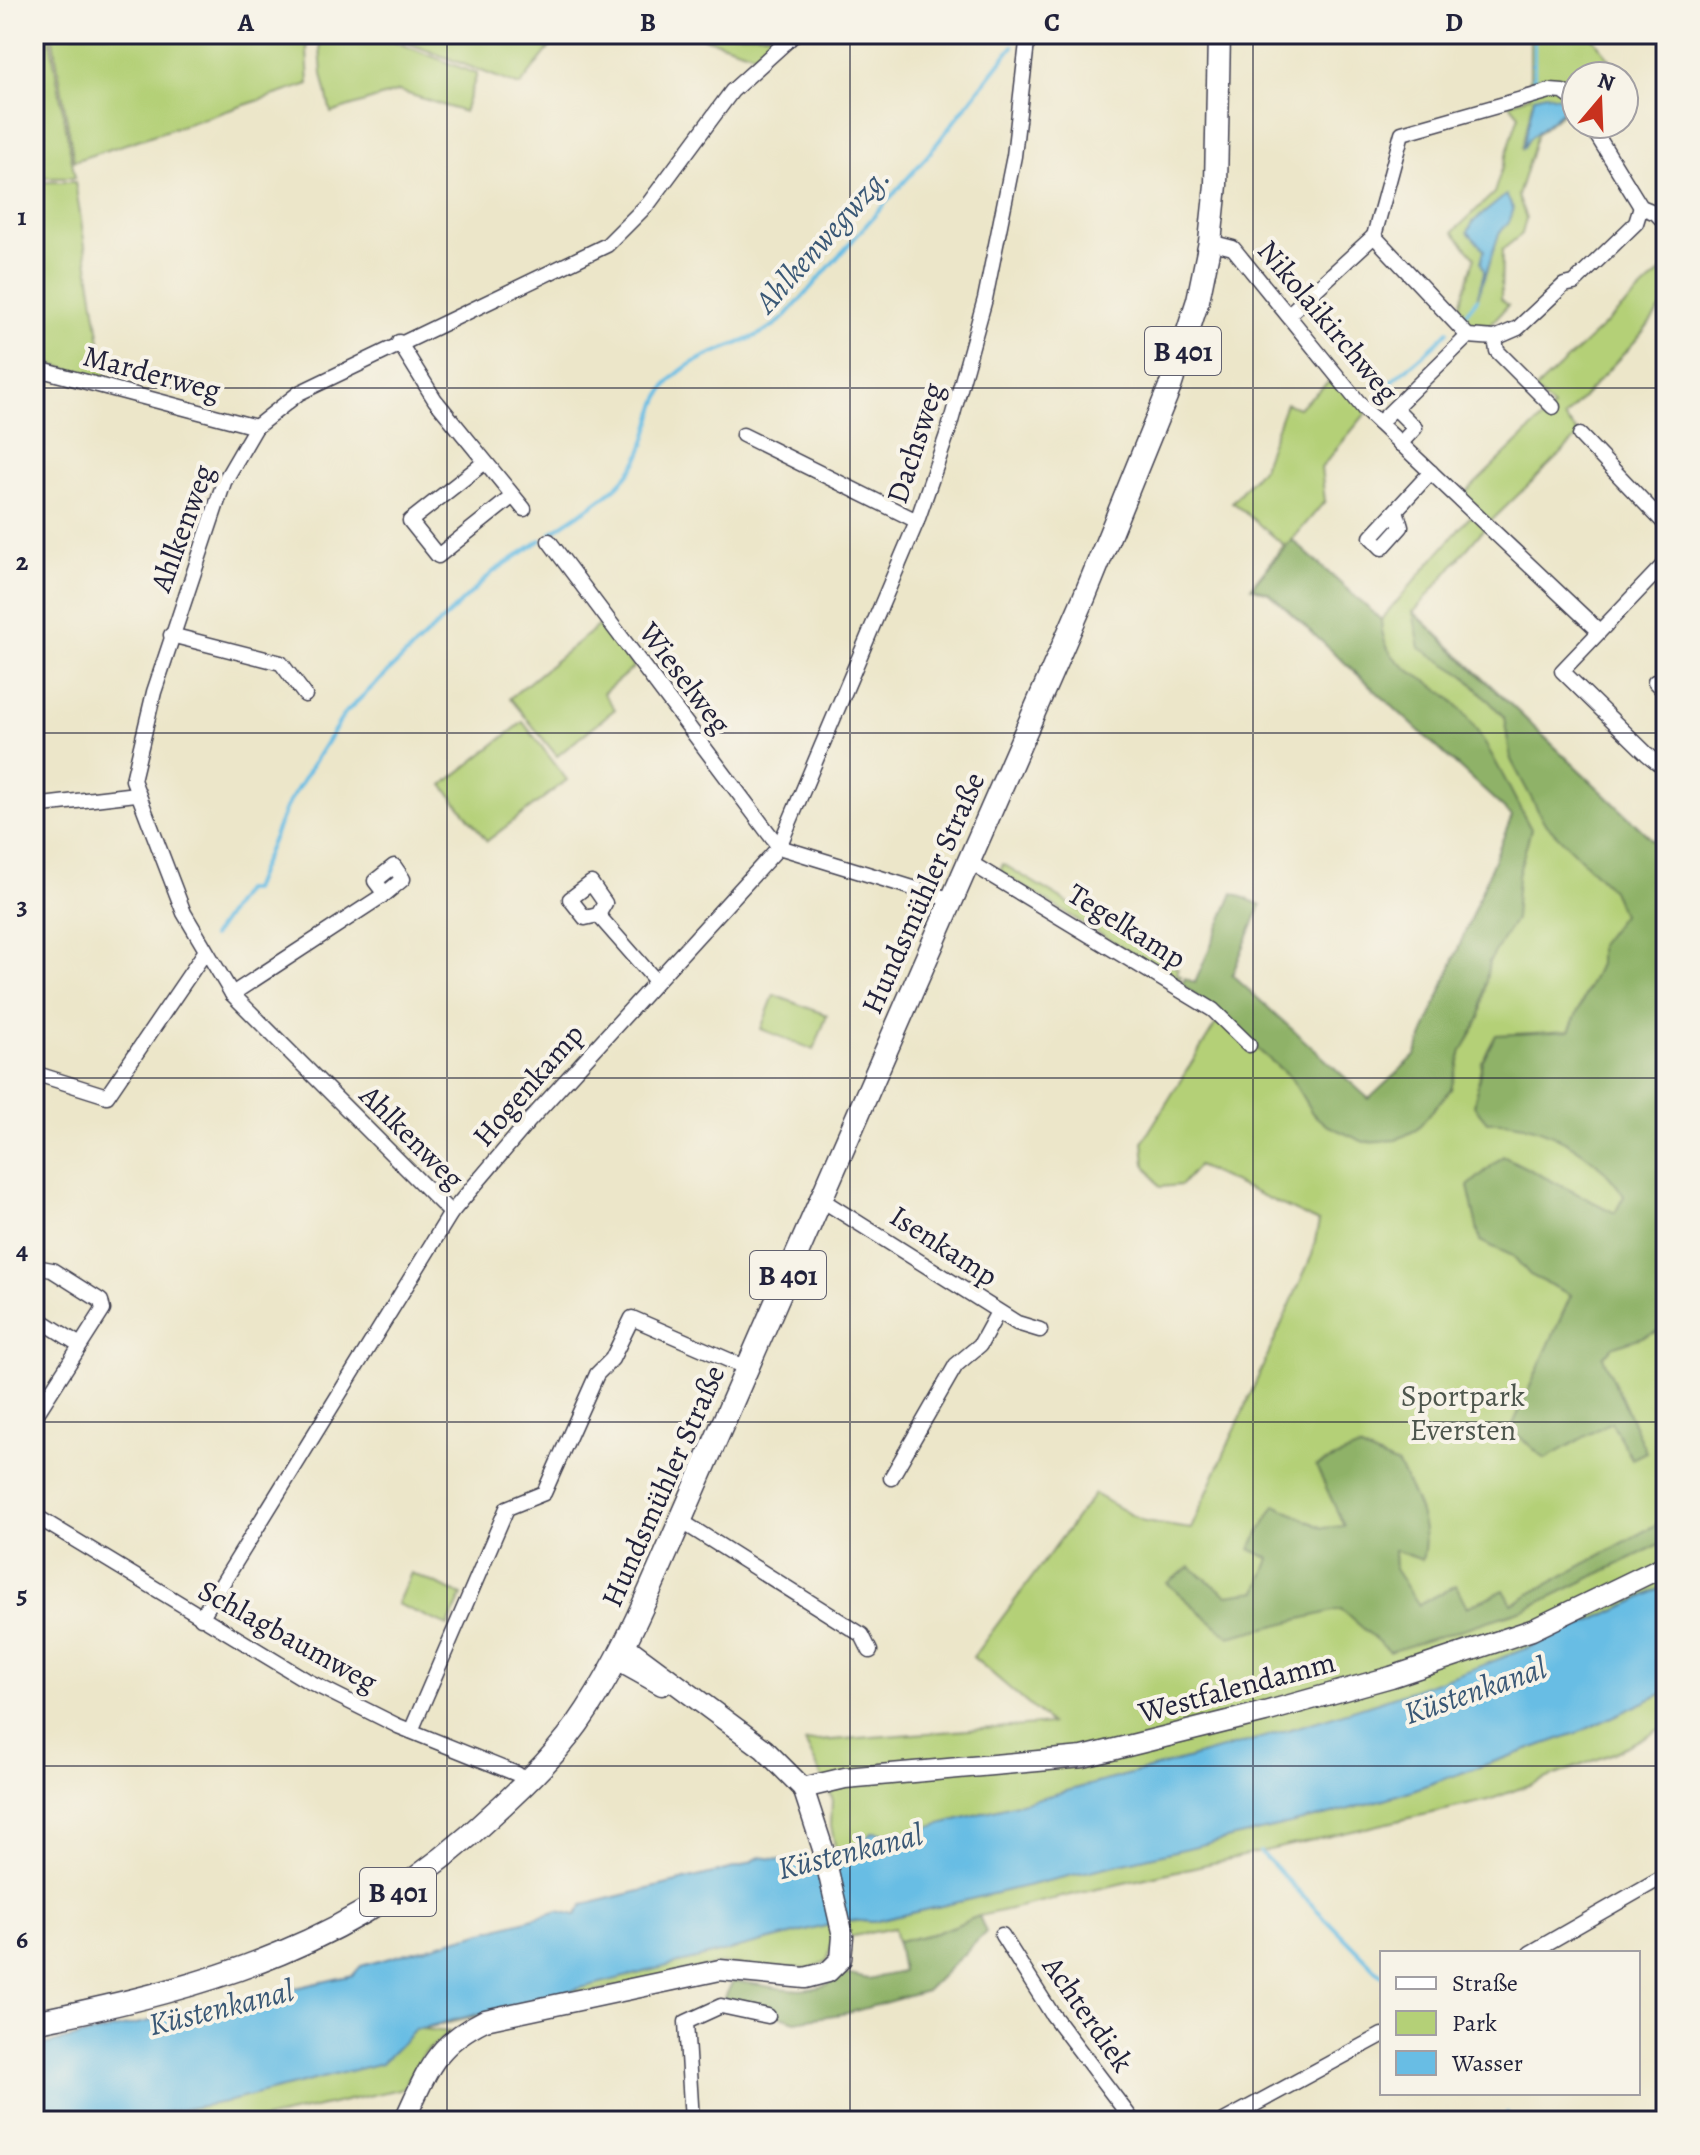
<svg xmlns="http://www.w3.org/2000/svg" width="1700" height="2155" viewBox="0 0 1700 2155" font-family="Alegreya,serif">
	<rect width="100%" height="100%" fill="#f7f3e8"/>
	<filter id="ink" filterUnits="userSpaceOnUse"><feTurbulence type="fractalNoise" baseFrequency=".0125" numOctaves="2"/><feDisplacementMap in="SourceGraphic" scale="16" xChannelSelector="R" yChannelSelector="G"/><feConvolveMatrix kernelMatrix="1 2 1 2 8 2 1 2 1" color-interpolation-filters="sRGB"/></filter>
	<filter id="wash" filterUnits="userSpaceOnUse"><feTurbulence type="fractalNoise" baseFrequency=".006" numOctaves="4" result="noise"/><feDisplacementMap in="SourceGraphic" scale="32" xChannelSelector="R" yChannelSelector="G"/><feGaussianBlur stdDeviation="1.8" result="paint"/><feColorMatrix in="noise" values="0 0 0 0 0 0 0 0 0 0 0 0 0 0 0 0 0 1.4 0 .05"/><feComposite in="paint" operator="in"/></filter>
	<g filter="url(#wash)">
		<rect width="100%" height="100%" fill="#ece6c9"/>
		<g fill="#b4d077" stroke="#6b7959" stroke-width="2" fill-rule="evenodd">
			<path d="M34,34H49L75,178H34Z"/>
			<path d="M52,34H306L309,84L74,161Z"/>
			<path d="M319,34H375L477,74L464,112L399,91L331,113L322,74Z"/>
			<path d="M385,34H560L520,86Z"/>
			<path d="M692,34H777L755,54Z"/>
			<path d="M1530,34H1590L1623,76H1576V101L1537,134L1518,196L1526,218L1522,234L1502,250L1501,299L1508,305L1489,326H1467L1452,312L1460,305L1475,257L1453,232L1494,193L1519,115L1509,103L1530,96ZM1534,97L1574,102L1528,139L1522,149Z"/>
			<path d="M34,182H75L106,380L34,359Z"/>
			<path d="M1666,267V302L1638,338L1564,418L1580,435L1487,525L1414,612L1666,853V1586C1424,1707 1159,1765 899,1835L873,1832L838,1861L831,1826L832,1798L805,1742L1051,1724L973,1657L1094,1494L1144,1522L1191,1529L1312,1255L1319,1222L1198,1166L1181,1185L1160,1187L1145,1164L1143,1141L1223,1012L1370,1099L1415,1056L1512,816L1269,593L1251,587L1284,545L1232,502L1262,468L1286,403L1298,408L1337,375L1367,412L1321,468L1325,501L1292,540L1381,620L1473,513L1460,498L1553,408L1535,390Z"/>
			<path d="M599,625L634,667L603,693L615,709L557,756L510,698Z"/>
			<path d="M523,722L567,780L487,841L443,785Z"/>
			<path d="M1003,864L1178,969L1176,973L1181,976L1178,982L1000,872Z"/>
			<path d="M774,995L827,1015L814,1050L761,1029Z"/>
			<path d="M411,1573L462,1595L448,1626L397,1604Z"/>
			<path d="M1666,1692V1726L1614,1753L1489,1800L979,1916L936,1933L897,1942L894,1928L833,1940L827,1961L810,1969L719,1964L421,2029L450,2032L422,2055L403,2088L256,2121H116L230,2101L382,2062L415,2030L849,1920L873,1922L1332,1814L1398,1795L1582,1731Z"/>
		</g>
		<g fill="#8fb268" stroke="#586a52" stroke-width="2">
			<path d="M1292,540L1381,620C1383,670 1421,671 1450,698C1483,728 1509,790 1531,829L1518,876L1515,919L1489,962L1480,1018L1462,1051L1451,1089L1416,1130L1396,1140L1364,1142L1326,1125L1312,1113L1291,1078L1182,984L1185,978L1195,983L1233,893L1261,905L1232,975L1369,1099L1415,1056L1512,816L1269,593L1251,587Z"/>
			<path d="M1413,612L1666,853V1329L1612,1347L1603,1357L1646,1452L1632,1459L1611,1422L1545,1459L1511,1429L1571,1295L1530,1275L1513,1256L1480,1241L1468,1186L1503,1156L1615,1213L1624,1196C1596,1152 1540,1119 1487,1122L1474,1106L1482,1061L1496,1035L1569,1031L1599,964V945L1622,915L1612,890L1544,822L1511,760L1504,717L1465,676L1420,648Z"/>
			<path d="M1359,1448L1398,1465C1413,1494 1432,1527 1422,1560L1394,1550L1395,1569L1419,1605L1456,1585L1467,1607L1504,1590L1512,1604L1666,1519V1541L1526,1609L1390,1652L1341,1609L1229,1637L1167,1583L1190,1567L1227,1595L1257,1591L1270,1559L1250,1549L1275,1505L1323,1528L1344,1526L1316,1466Z"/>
			<path d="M979,1916L986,1932L926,1991L848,2013L795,2021L742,2002L724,1999L733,1981C775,1985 808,2002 846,1974L868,1979L902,1972L897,1942L936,1933Z"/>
		</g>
		<g fill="#68bde4" stroke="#457090" stroke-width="2">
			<path d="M1546,94L1574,101L1529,139L1523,149L1534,97Z"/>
			<path d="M1506,195L1513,208L1510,220L1499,234L1477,299L1484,272L1481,262L1484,250L1468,232L1473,222Z"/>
			<path d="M1666,1586V1692L1582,1731L1398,1795L1332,1814L873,1922L849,1920L415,2030L382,2063L230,2101L115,2121H34V2047L353,1975L361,1966L559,1911L576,1915L583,1905L742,1866L760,1857L816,1865L838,1861L873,1832L900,1835C1159,1765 1424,1707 1666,1586Z"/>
		</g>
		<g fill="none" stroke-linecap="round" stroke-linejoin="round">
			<g stroke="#68bde4" stroke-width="4">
				<path d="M1534,34V91"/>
				<path d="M1462,318L1477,299"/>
				<path d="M1383,389C1405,369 1428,353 1448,331"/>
				<path d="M551,533C578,513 619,493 636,463C653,434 649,399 676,375C706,348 750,347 784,318L928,155L1013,46"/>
				<path d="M212,937L244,890H252L286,807L345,713L493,572L541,540"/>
				<path d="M1260,1852L1382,1976"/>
				<path d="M1507,2113L1511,2121"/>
			</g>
		</g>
	</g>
	<g filter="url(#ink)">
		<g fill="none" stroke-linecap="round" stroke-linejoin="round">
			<defs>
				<g id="street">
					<path d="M1590,124L1641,207L1656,213L1666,224"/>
					<path d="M1210,242L1233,248L1364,409L1599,631"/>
					<path d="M1288,315L1374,236"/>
					<path d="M1495,338L1518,328L1564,285L1574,283L1636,223L1641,207"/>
					<path d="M399,342L435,400L524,509"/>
					<path d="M34,368L256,427"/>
					<path d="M1553,407L1497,351L1495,338L1468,336L1374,236L1402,133L1550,91L1563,92L1576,101"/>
					<path d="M1395,408L1415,428L1400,444"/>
					<path d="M1379,423L1468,336"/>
					<path d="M743,435L917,521"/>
					<path d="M1580,435L1666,525"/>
					<path d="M485,462L410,521L438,556L513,496"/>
					<path d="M1396,510L1401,527L1382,548L1371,537L1431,472"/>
					<path d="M549,541L779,847"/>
					<path d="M1666,562L1562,671L1647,754L1658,763L1666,760"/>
					<path d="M171,635L281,663L305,695"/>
					<path d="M1655,682L1666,693"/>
					<path d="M34,806L136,794"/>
					<path d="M779,847L917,521L948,432L985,299L1014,156L1028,34"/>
					<path d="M969,862L1213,1010L1249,1045"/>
					<path d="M598,915L585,918L570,899L591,883L605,903L598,915L656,981"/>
					<path d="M232,994L385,894L375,881L394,866L403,879L385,894"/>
					<path d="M34,1073L107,1096L205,952"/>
					<path d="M822,1200L1017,1323L1040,1330"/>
					<path d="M451,1213L232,994L184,913L133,780L154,692L224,482L256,427L299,393L607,245L649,203L732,91L795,34"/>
					<path d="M34,1279L41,1268L52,1270L101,1301L103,1310L34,1418"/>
					<path d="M34,1316L80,1345"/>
					<path d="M891,1478L956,1365L980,1345L998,1312"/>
					<path d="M34,1515L306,1680L398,1726L517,1774L527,1782"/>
					<path d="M681,1521L862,1635L870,1651"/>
					<path d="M201,1618L451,1213L529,1121L779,847L952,900"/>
					<path d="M411,1731L507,1508L544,1493L597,1374L612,1359L632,1318L747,1368"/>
					<path d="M1002,1935L1052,2014L1133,2121"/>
					<path d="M1530,1953L1666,1875"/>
					<path d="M692,2121L686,2022L721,2006L768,2016"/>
					<path d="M1224,2121L1382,2035"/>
				</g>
				<g id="secondary">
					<path d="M617,1660L662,1685"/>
					<path d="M803,1788L845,1778L1083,1757L1265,1712L1391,1677L1532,1630L1666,1565"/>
					<path d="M404,2121C427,2072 434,2045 485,2020L720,1970L805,1978L828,1972L841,1959L843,1936L823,1849L803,1788L764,1749L625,1646"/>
				</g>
				<path id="primary" d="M34,2022C217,1985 355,1945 494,1813C528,1782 562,1749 587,1710C617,1664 639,1615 661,1565L1084,598L1171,384L1198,300L1210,242L1216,185L1219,34"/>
			</defs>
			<use href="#street" stroke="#403f50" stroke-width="17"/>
			<use href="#secondary" stroke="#403f50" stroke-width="23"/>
			<use href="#primary" stroke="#403f50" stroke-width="25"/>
			<use href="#street" stroke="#fff" stroke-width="14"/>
			<use href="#secondary" stroke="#fff" stroke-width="20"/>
			<use href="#primary" stroke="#fff" stroke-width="22"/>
		</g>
	</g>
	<path fill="none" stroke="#22223b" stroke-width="2" stroke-opacity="0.55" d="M447,34V2121M850,34V2121M1253,34V2121M34,388H1666M34,733H1666M34,1078H1666M34,1422H1666M34,1766H1666"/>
	<g text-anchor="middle" stroke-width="8" stroke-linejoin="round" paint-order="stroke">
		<g fill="#f7f3e8" stroke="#62616f" stroke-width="2">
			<rect x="1145" y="327" width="76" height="48" rx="6"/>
			<rect x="750" y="1251" width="76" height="48" rx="6"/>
			<rect x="360" y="1868" width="76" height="48" rx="6"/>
		</g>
		<g font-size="28" font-weight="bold" fill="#22223b">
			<text x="1183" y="361">B 401</text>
			<text x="788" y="1285">B 401</text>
			<text x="398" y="1902">B 401</text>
		</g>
		<g font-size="30" fill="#22223b" stroke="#f7f3e8">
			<text transform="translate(1328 321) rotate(50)" y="10">Nikolaikirchweg</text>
			<text transform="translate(152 373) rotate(15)" y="10">Marderweg</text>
			<text transform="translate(915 443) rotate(-72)" y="10">Dachsweg</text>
			<text transform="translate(182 528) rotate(-70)" y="10">Ahlkenweg</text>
			<text transform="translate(685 678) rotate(53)" y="10">Wieselweg</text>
			<text transform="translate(923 893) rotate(-66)" y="10">Hundsmühler Straße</text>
			<text transform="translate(1127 926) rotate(32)" y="10">Tegelkamp</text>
			<text transform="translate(528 1085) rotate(-49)" y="10">Hogenkamp</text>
			<text transform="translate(412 1137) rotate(45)" y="10">Ahlkenweg</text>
			<text transform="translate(944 1246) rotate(33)" y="10">Isenkamp</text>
			<text transform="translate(663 1486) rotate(-66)" y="10">Hundsmühler Straße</text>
			<text transform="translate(288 1636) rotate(29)" y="10">Schlagbaumweg</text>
			<text transform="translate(1237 1687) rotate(-15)" y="10">Westfalendamm</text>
			<text transform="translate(1088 2014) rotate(55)" y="10">Achterdiek</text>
		</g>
		<g font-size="30" fill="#4e564d" stroke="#f7f3e8">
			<text x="1463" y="1406">Sportpark<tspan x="1463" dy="34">Eversten</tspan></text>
		</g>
		<g font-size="32" font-style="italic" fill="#3a5876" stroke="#f7f3e8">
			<text transform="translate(822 239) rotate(-48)" y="11">Ahlkenwegwzg.</text>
			<text transform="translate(1475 1690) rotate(-19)" y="11">Küstenkanal</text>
			<text transform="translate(850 1851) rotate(-14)" y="11">Küstenkanal</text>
			<text transform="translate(221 2007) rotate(-14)" y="11">Küstenkanal</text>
		</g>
	</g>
	<rect width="1700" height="2155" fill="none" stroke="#f7f3e8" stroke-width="88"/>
	<rect x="1380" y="1951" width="260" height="144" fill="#f7f3e8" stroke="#a29fa3" stroke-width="2"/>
	<rect x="1396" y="1977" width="40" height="12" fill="#ffffff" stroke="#a29fa3" stroke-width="2"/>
	<text x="1452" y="1991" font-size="24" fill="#22223b">Straße</text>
	<rect x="1396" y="2011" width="40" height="24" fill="#b4d077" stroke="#a29fa3" stroke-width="2"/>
	<text x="1452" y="2031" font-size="24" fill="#22223b">Park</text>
	<rect x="1396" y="2051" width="40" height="24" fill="#68bde4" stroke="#a29fa3" stroke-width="2"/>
	<text x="1452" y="2071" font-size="24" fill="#22223b">Wasser</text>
	<g transform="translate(1600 100) rotate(19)"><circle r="38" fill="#f7f3e8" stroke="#a29fa3" stroke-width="2"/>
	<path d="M0-6L14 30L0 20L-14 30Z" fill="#c8321e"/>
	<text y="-12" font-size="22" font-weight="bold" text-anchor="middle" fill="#22223b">N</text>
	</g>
	<rect x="44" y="44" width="1612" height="2067" fill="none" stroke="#22223b" stroke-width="3"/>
	<g font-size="26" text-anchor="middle" font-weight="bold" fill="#22223b">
		<text x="246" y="31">A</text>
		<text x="648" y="31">B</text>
		<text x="1052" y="31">C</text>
		<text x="1454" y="31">D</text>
		<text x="22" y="225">1</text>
		<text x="22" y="570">2</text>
		<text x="22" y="914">3</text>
		<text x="22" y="1259">4</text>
		<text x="22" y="1603">5</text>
		<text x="22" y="1948">6</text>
	</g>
</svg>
